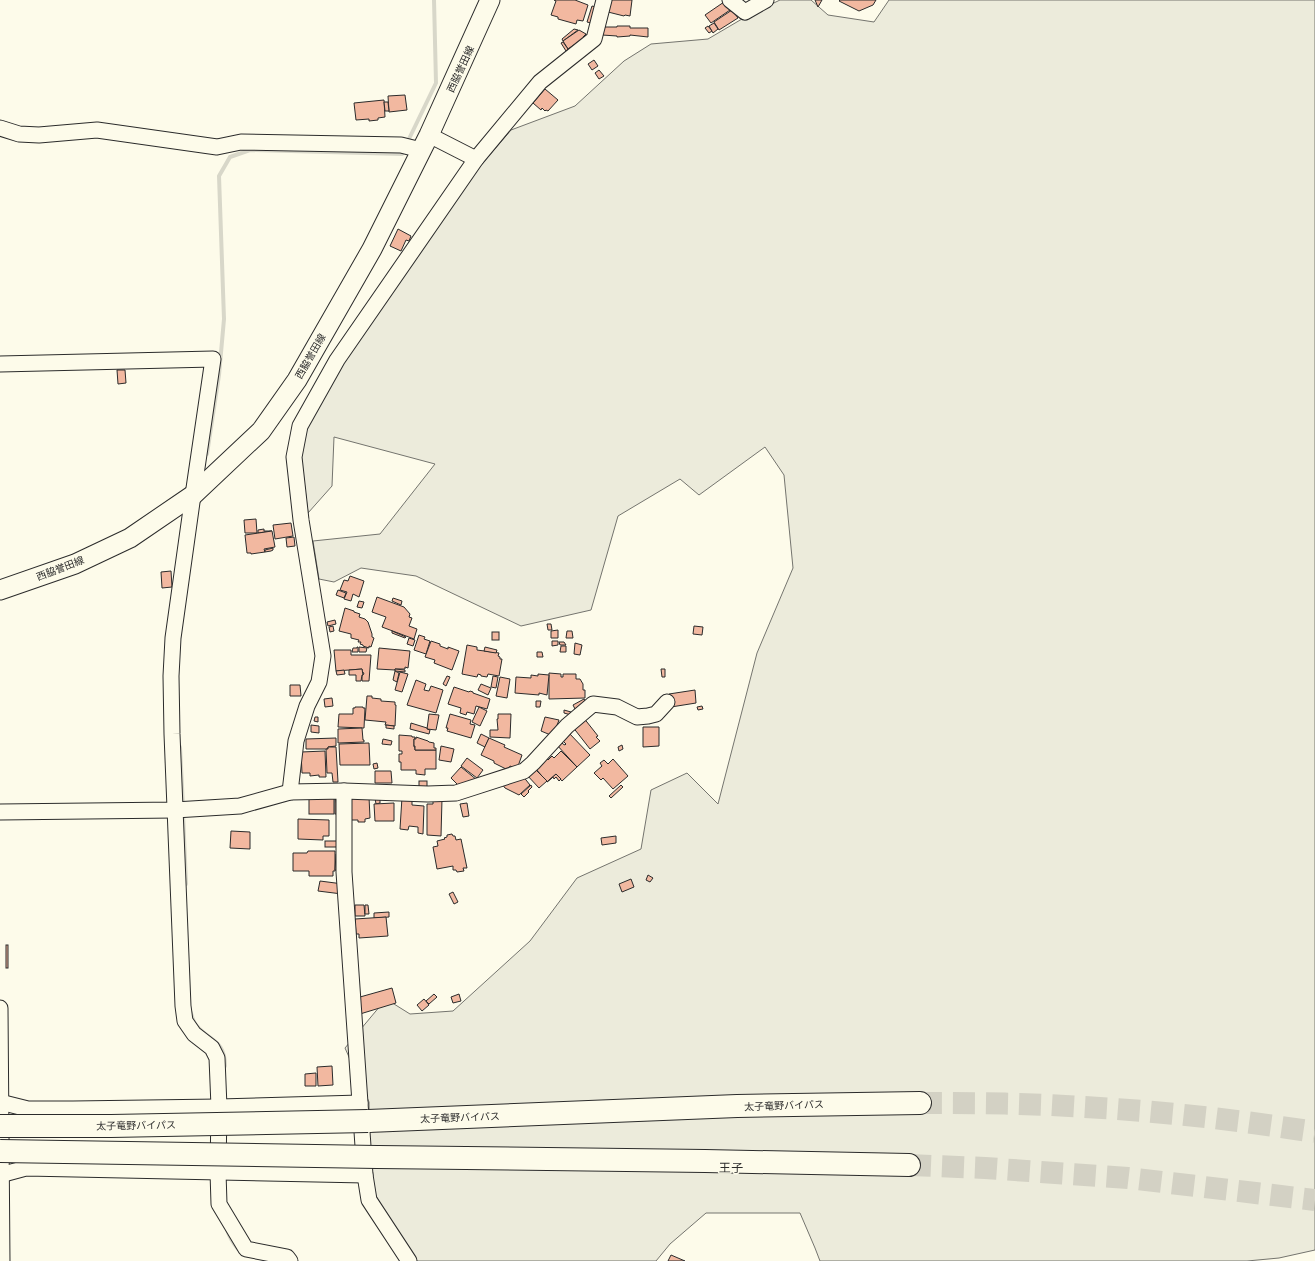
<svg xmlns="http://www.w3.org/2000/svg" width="1315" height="1261" viewBox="0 0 1315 1261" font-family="Quicksand,'Noto Sans JP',sans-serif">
	<rect width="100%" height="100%" fill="#fdfbea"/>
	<path fill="#ecebdb" stroke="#74746e" d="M780,0H811L828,15L874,22L889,0H1315V1250L1279,1258L1247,1261H820L815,1248L800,1213H706L670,1244L656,1261H416L390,1232L370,1180L369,1102L345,1048L386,999L410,1014L453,1011L530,941L577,878L641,849L651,790L687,773L718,804L757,653L793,568L784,475L765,447L699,495L680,479L618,516L591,610L521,626L416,576L361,568L334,582L319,579L313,541L380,534L435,464L334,437L332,486L308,513L299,441L313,402L451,200L511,130L575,106L624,61L651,44L708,39L747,16Z"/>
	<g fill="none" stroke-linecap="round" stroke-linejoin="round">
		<g stroke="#d8d7c9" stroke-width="4">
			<path d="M407,143L436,83L434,0"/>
			<path d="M207,454L219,375L224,319L219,176L230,157L250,150L402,154L404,149"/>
			<path d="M180,747L183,806"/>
			<path d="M183,813L186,884"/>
			<path d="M190,1011C192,1015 193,1022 196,1025C210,1042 225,1040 225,1066"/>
			<path d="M227,1229C229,1237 233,1243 238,1249"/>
		</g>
	</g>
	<g fill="#f2b8a0" stroke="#2b2b2b">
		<path d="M554,0H575L588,5L583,21L577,20L576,24L558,19V17L551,15L556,1Z"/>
		<path d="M611,0H632L630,16L625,15L624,16L608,12Z"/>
		<path d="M815,0H822L818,7Z"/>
		<path d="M840,0H876L873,5L859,11L839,1Z"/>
		<path d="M724,2L730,10L711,23L705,15Z"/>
		<path d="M592,6L596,7L591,23L587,22Z"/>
		<path d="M732,10L738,18L719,30L714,22Z"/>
		<path d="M714,23L718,29L713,33L709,26Z"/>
		<path d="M617,26H630V28H648V37L630,35V36L617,37V36L602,35V27H617Z"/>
		<path d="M708,26L712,31L709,33L705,28Z"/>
		<path d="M574,29L578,30L563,41L562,39Z"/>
		<path d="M579,30L586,34L583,37L584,38L568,49L563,41Z"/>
		<path d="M563,42L568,49L566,51L561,43Z"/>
		<path d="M594,60L598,66L592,70L588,64Z"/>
		<path d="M599,70L604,76L599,79L595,73Z"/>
		<path d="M545,89L558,100L548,111L546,110L545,111L542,108L541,110L533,103Z"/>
		<path d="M405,95L407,110L389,112L388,96Z"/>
		<path d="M384,100L385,117L378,118V120L369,121V119L356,120L354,103Z"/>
		<path d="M384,102H388L389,111H385Z"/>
		<path d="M398,229L411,236L409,241L406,240L401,251L390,246Z"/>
		<path d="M117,370H125L126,383L118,384Z"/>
		<path d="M256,519L257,533H245L244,520Z"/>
		<path d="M291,523L293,536L275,539L273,525Z"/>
		<path d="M264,529V531H272L258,533V530Z"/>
		<path d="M272,531L275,547L264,549L265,552L251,554V553H247L245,535Z"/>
		<path d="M294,537L295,546L287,547L286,538Z"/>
		<path d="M273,548V550L271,551L265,552V550Z"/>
		<path d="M171,571L172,587L162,588L161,572Z"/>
		<path d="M350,576L364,581L359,597L353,594L351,601L344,599L347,592L340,590L344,580L348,581Z"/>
		<path d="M338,590L346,593L344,598L336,595Z"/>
		<path d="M377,597L404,607L410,614L409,617L412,618L409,626L417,629L414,639L382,627L386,617L372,612Z"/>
		<path d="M393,598L402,601L401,605L392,601Z"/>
		<path d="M359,601L364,602L362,608L357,607Z"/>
		<path d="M345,608L354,611V612L360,614L359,617L365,619L368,622L372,634V637L374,638L371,647L369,646V648L363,646V645L360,644L361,642H358L359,640L351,638V634L339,631Z"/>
		<path d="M335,620L336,624L328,626L327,622Z"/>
		<path d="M547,624H551L552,630H548Z"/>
		<path d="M333,626L334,631L330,632L329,627Z"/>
		<path d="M694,626L703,627L702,635L693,634Z"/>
		<path d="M558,630V638H551V631Z"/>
		<path d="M392,631L406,637L405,638L392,633Z"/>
		<path d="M567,631H572L573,638H566Z"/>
		<rect x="492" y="632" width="7" height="8"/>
		<path d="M419,635L425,637L424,639L430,641L426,654L414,650Z"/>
		<path d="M409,638L415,640L413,646L407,644Z"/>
		<path d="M431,641L440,644V646L448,649V647L459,651L452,670L434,663L435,660L425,657Z"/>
		<path d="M552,641H558V645L552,646Z"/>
		<path d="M559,642H564L566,645H560Z"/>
		<path d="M575,643L582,645L580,655L574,654Z"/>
		<path d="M467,645L477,647V650L499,653L498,656L500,657V659H502L499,676L488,674L487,677L481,676V675L478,674L477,677L462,674Z"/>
		<path d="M561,646H566V652H560Z"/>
		<path d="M357,647H358V652H352L353,648H357Z"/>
		<path d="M359,647L367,648L366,652H359Z"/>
		<path d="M485,647L497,650L496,653L484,651Z"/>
		<path d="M379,648L410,651L408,668L405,667V669H395V670L377,669Z"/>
		<path d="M334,650H351V655H371L369,681H362V675H363L364,673L362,672V669L336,671Z"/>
		<path d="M537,652H542L543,657H537Z"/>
		<path d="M362,669L363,675H362L361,681H356V675H349V670Z"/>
		<path d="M395,669L405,670V672L395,671Z"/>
		<path d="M661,669H665V677H662Z"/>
		<path d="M344,670L345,674L337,675L336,671Z"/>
		<path d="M395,671L399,673L397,682L393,680Z"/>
		<path d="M400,672L408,674L402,692L395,690Z"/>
		<path d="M549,673L561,674V677H563V674H576V679H580L583,684V690H585V698L549,699Z"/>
		<path d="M538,674L549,675L547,695L539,693V695L515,693L516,677L531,678V675L538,676Z"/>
		<path d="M447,676L450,677L446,686L443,684Z"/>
		<path d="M493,676L498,677L496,688L491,687Z"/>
		<path d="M500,677L510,679L507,698L496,696Z"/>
		<path d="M416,680L426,684L424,690L429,691L431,686L443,690L436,713L407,705Z"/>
		<path d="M481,684L491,688L488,695L478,690Z"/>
		<path d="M290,685H300L301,696H290Z"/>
		<path d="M454,687L469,692L470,691L473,692V693L490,699L487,709L476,706L474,714L467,712L466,715L460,713L461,708L448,704Z"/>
		<path d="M695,690L696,703L671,707L669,694Z"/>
		<path d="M367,696H372V698L381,699V701L395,702V705H396L395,726L385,725L386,722L365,720Z"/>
		<path d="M332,698L333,706L325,707L324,699Z"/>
		<path d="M584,699L586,702L575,709L573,705Z"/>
		<path d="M536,701H541L540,707H536Z"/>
		<path d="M702,706L703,709L698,710L697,707Z"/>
		<path d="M355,707H363V708H365L364,728L338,727L339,714H353V708H355Z"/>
		<path d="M479,707L487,711L480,726L472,722Z"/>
		<path d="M564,710L571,712V715L564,713Z"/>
		<path d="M429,714L439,715L436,730L427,729Z"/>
		<path d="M450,714L471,720L470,724L475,725L471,738L447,731L448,728H446Z"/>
		<path d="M498,714H511L510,738L490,737V730H498L497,719H498Z"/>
		<path d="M315,717H318V722L314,721Z"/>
		<path d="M545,717L559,720L553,736L541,731Z"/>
		<path d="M583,717L598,736L596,737L600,741L590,749L572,726Z"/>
		<path d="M411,723L427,728V729L430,730L429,734L410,729Z"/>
		<path d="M311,725L319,726V733L311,732Z"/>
		<path d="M386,725L394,726V729L386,728Z"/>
		<path d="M643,727H659V746L643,747Z"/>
		<path d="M362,728L363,740H364V742L338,743V729Z"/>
		<path d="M568,732L590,755L577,767L556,744L560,741L563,744L565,745L566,744L561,739Z"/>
		<path d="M481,734L489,738L485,747L477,743Z"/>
		<path d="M399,735L412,736V737H415V739H414V747H415V750H436V769H425V775L416,774V770H401V762H399V754H402V751H399Z"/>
		<path d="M416,737L428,741L429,742L434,743V748H436V750H415V746H414V739H416Z"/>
		<path d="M336,738V746L328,747V749H306V739Z"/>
		<path d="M489,738L505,745L504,747L522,755L517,769L510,766L508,770L494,763V761L481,755Z"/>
		<path d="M383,739L392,741L391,745L382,744Z"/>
		<path d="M369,743L370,765H340L339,744Z"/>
		<path d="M622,745L623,749L619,751L618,747Z"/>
		<path d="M441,746L454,749L451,762L439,760Z"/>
		<path d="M328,747H336L338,782H333L332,773H327L326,749H328Z"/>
		<path d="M325,751L326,777H319V775L310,776V773H302L301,752Z"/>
		<path d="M561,751L577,767L562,781L556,774L547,782L536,769L547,758L548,760L552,756L554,758Z"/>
		<path d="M467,758L483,770L477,778L461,766Z"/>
		<path d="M613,759L628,776L613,789L603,778L601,780L594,773L602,766L600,763L604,760L608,764Z"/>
		<path d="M377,763L378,768L374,769L373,764Z"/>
		<path d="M461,767L477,780L459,786L451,778Z"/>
		<path d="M535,769L547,781L539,788L526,774Z"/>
		<path d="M375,771H391L392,783H375Z"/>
		<path d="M556,774L561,779L559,781L556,777L554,779L553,777L547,782Z"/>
		<path d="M522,775L530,785L519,795L505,788L502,784Z"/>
		<rect x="419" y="781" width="8" height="6"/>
		<path d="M531,785L532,787L528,791L529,792L524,797L521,794Z"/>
		<path d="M621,785L623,787L611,798L609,796Z"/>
		<rect x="309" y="797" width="25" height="17"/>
		<path d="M348,797H369L370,818L365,819V822H358V820H348Z"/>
		<path d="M402,797L412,798V805L424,806L423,834L418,833V827L409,826L408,830L400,829Z"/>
		<path d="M375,798H380V803L376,804Z"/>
		<path d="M335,799L336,800L338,814H335Z"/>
		<path d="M433,799H442L441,836L427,835V804H433Z"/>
		<path d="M394,803V821H375L374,804Z"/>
		<path d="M467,803L469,816L463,817L460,804Z"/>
		<path d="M298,819L329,820V836H323V840L298,839Z"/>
		<path d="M231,831L250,832V849L230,848Z"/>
		<path d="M452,834L453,836H455L456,840L461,839L467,868H463L464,871L457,872L456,870H453V866L437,869L433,847L438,846L437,841L445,839L444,838L447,837V835Z"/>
		<path d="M616,836V843L602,845L601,838Z"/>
		<rect x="325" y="841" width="15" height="6"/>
		<path d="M308,851H335V871H333V876H309V871H293V853H307Z"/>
		<path d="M336,854H341V870H335Z"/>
		<path d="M648,875L653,878L650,882L646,880Z"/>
		<path d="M631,879L634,887L622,892L619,884Z"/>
		<path d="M320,881L343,884L342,894L318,891Z"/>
		<path d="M453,892L458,902L454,904L449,894Z"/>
		<path d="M355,905H364L365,916H355Z"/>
		<path d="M365,905H368L369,914H365Z"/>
		<path d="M389,912V917L374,918V913Z"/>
		<path d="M386,917L388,936L359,938V934H356L355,919Z"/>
		<rect x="6" y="945" width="2" height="23"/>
		<path d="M392,988L396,1003L360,1014V997Z"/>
		<path d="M434,994L437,997L429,1004L426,1001Z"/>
		<path d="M459,994L461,1001L453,1003L451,997Z"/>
		<path d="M424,999L429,1005L422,1011L417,1005Z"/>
		<path d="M332,1066L333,1085L318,1086L317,1067Z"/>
		<path d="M316,1073V1086H305V1074Z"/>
		<path d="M671,1255L685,1261H668Z"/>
	</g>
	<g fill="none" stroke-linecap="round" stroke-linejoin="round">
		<g stroke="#d3d1c4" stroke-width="22" stroke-dasharray="22 11" stroke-linecap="butt">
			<path d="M920,1103C974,1103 1029,1103 1083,1107C1161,1111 1238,1120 1315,1132"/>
			<path d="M909,1165L985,1168L1128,1178L1315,1200"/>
		</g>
		<defs>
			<g id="minor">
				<path d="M730,0L745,12L766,0"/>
				<path d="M0,128L19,134L39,135L97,130L217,147L241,142L401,145L421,150"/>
				<path d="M429,135L476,159"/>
				<path d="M0,364L213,359L193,495L173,638L171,676L172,734L183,1006L185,1021L194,1034L212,1048L217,1058L219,1107L218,1172L219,1204L246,1249L287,1257L290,1261"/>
				<path d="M344,791V872L365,1175L369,1200L409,1261"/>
				<path d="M290,792L296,741L307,706L319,682L323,656L301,520L294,457L300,426L337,360L476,159L540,82L594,39L604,0"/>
				<path d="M0,812L175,810L240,806L290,792L344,791L428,794L456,793L524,771L533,763L567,726L593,704L617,707L637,717L648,716L656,714L667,702"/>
				<path d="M0,1008L2,1261"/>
				<path d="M0,1102L28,1109H73L219,1107L360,1103"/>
				<path d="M0,1175L26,1168L365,1175"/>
			</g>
			<path id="major" d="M0,590L75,564L130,538L193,495L261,431L297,380L372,249L429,135L490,0"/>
			<g id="highway">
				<path d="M368,1121L737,1106L920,1103"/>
				<path d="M377,1157L705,1161L909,1165"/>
			</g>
		</defs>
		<use href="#minor" stroke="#2b2b2b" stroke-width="17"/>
		<use href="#major" stroke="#2b2b2b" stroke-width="21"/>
		<use href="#highway" stroke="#2b2b2b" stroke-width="24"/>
		<use href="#minor" stroke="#fdfbea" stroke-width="15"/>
		<use href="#major" stroke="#fdfbea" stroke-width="19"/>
		<use href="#highway" stroke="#fdfbea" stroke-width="22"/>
		<defs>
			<g id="highway-bridge">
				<path d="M0,1126H111L368,1121"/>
				<path d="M0,1151L377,1157"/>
			</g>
		</defs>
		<use href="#highway-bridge" stroke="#2b2b2b" stroke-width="24" stroke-linecap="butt"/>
		<use href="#highway-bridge" stroke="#fdfbea" stroke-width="22"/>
	</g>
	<g text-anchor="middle" stroke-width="3" stroke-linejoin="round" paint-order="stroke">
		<g font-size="10" fill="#2b2b2b" stroke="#fdfbea">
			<text transform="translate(460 69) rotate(-65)" y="4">西脇誉田線</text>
			<text transform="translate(310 356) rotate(-60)" y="4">西脇誉田線</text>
			<text transform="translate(60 568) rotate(-21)" y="4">西脇誉田線</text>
			<text transform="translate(784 1105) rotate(-2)" y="4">太子竜野バイパス</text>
			<text transform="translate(460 1117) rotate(-2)" y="4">太子竜野バイパス</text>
			<text transform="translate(136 1125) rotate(-1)" y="4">太子竜野バイパス</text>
		</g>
		<g font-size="12" fill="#2b2b2b" stroke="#fdfbea">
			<text x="731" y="1172">王子</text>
		</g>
	</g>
</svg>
